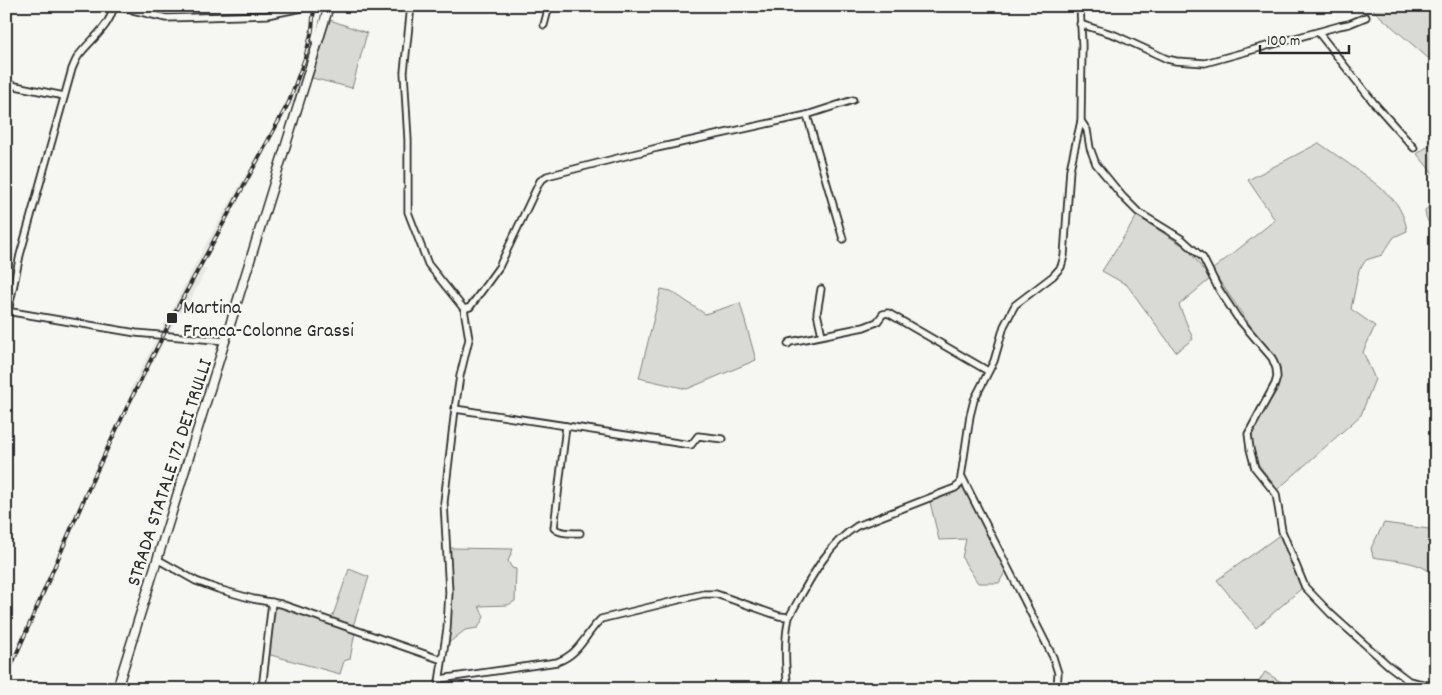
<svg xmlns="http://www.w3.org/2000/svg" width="1442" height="695" viewBox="0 0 1442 695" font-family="Dekko,sans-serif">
	<rect width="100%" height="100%" fill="#f6f6f2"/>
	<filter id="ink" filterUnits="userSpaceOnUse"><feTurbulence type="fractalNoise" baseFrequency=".02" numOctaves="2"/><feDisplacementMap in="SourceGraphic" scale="10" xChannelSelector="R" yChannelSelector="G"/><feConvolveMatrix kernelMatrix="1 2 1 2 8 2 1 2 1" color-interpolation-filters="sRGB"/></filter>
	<g filter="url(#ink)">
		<path fill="#e7e7e3" d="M263,145L268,147L202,267L206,270L184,312H180L137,392H129L207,242Z"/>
		<g fill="#d9d9d5" stroke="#828280">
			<path d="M1372,6H1436V52L1428,58L1374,11Z"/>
			<path d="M330,20L367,33L352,88L312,78Z"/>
			<path d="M1436,140V177L1417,154Z"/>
			<path d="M1319,143C1338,157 1387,188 1398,206C1402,213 1406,222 1407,231L1394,237L1382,255L1366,260L1359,270L1351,309L1375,326L1363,352L1375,379L1361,415L1277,490L1257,462L1252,441V430L1278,389L1280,369L1212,270L1275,220L1248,180Z"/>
			<path d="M1436,202V229C1429,225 1425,218 1425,210Z"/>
			<path d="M1137,216L1188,249L1210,279L1179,305L1193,339L1176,352L1127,285L1102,271Z"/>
			<path d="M661,289L671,291L705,314L740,303L756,360L687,389L639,378Z"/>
			<path d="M960,487L964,488L1006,570L999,583H978L962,558L966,539L939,540L930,502Z"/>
			<path d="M1384,523L1436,530V578C1423,560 1393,561 1373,557L1371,548Z"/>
			<path d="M1281,534L1302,588L1256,628L1217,580Z"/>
			<path d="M448,548L513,549L508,561L512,568L516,569L515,601L508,605L479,606L484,617L478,628L465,630L446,645Z"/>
			<path d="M349,569L369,577L353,626L355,632L350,659L344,661L340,674L267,654L275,604L332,618Z"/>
			<path d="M1265,672L1286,685V689H1263L1258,683Z"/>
		</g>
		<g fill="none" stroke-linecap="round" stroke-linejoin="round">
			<defs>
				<g id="minor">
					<path d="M116,6L166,18L267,15L307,7"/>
					<path d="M411,6L404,72L408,140V212L428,264L464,309L469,339L460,376L455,409L444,502L449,592L447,629L438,689"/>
					<path d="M1080,24L1115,35L1167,59L1176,61L1205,63L1339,26L1349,24L1366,17"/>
					<path d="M544,25L549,6"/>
					<path d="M1318,32L1374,103L1414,148"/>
					<path d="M316,45L314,34L319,10L318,7"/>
					<path d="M6,84L64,96"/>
					<path d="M807,115L843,239"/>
					<path d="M1081,121L1087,130L1090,148L1096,164L1123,197L1138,212L1182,239L1203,258L1218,288L1237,317L1272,358L1276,368L1277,377L1275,384L1248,434L1250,449L1255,468L1276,494L1282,531L1305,587L1331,614L1388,665L1409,681L1436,687"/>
					<path d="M821,289L817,313L822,335"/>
					<path d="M464,309L470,307L499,267L540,181L547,176L657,148L807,115L853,100"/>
					<path d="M6,311L136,333L226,341"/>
					<path d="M8,312L20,255L72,69C74,64 76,59 79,55C92,38 109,28 114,6"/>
					<path d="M788,344L790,342L864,327L877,322L883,314L888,313L988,371"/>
					<path d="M455,409L691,445L698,436L723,439"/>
					<path d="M566,426L554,528C560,534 571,533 580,533"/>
					<path d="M962,477L1053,657L1058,673L1057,689"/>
					<path d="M157,559L196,581L218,589L253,599L281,604L442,660"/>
					<path d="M440,679L557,662C581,653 584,635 601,619L703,594H716L779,616L789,617"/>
					<path d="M262,689L272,602"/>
					<path d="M788,689C785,665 784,640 789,617C808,584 825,546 857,526L955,488L960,484L970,416L974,400L994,361L1004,326L1015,305L1053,276L1061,267L1064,256L1070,169L1081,121L1082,45L1080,6"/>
				</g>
				<path id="major" d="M117,689L329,6"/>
			</defs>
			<use href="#minor" stroke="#2b2b2b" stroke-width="9"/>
			<use href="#major" stroke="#2b2b2b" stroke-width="11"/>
			<use href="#minor" stroke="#f6f6f2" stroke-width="5.5"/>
			<use href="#major" stroke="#f6f6f2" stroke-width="8"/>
			<defs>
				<path id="rail" d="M6,678L91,483L129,403L172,318L289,102L305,58L312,30L314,6"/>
			</defs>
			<use href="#rail" stroke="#2b2b2b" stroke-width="4"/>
			<use href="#rail" stroke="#f6f6f2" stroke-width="2" stroke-dasharray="5.5" stroke-linecap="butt"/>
			<defs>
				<path id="minor-bridge" d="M307,7H318"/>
			</defs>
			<use href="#minor-bridge" stroke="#2b2b2b" stroke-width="9" stroke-linecap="butt"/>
			<use href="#minor-bridge" stroke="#f6f6f2" stroke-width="5.5"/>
		</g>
	</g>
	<rect fill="#2b2b2b" stroke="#f6f6f2" stroke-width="2" x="166" y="312" width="12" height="12" rx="2.5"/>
	<g text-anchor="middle" stroke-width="4.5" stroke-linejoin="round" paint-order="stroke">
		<g font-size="20" fill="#2b2b2b" stroke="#f6f6f2" text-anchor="start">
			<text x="183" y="313">Martina<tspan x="183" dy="23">Franca-Colonne Grassi</tspan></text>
		</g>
		<g font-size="20" fill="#2b2b2b" stroke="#f6f6f2">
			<text transform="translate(168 472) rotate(-72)" y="7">STRADA STATALE 172 DEI TRULLI</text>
		</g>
	</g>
	<rect width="1442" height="695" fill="none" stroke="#f6f6f2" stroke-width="25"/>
	<rect x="12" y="12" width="1417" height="670" fill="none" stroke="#2b2b2b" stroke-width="2" filter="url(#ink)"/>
	<path d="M1260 45v8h89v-8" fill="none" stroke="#2b2b2b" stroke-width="2.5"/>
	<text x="1267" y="45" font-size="15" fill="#2b2b2b" stroke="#f6f6f2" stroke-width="4" paint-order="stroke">100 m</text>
</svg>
